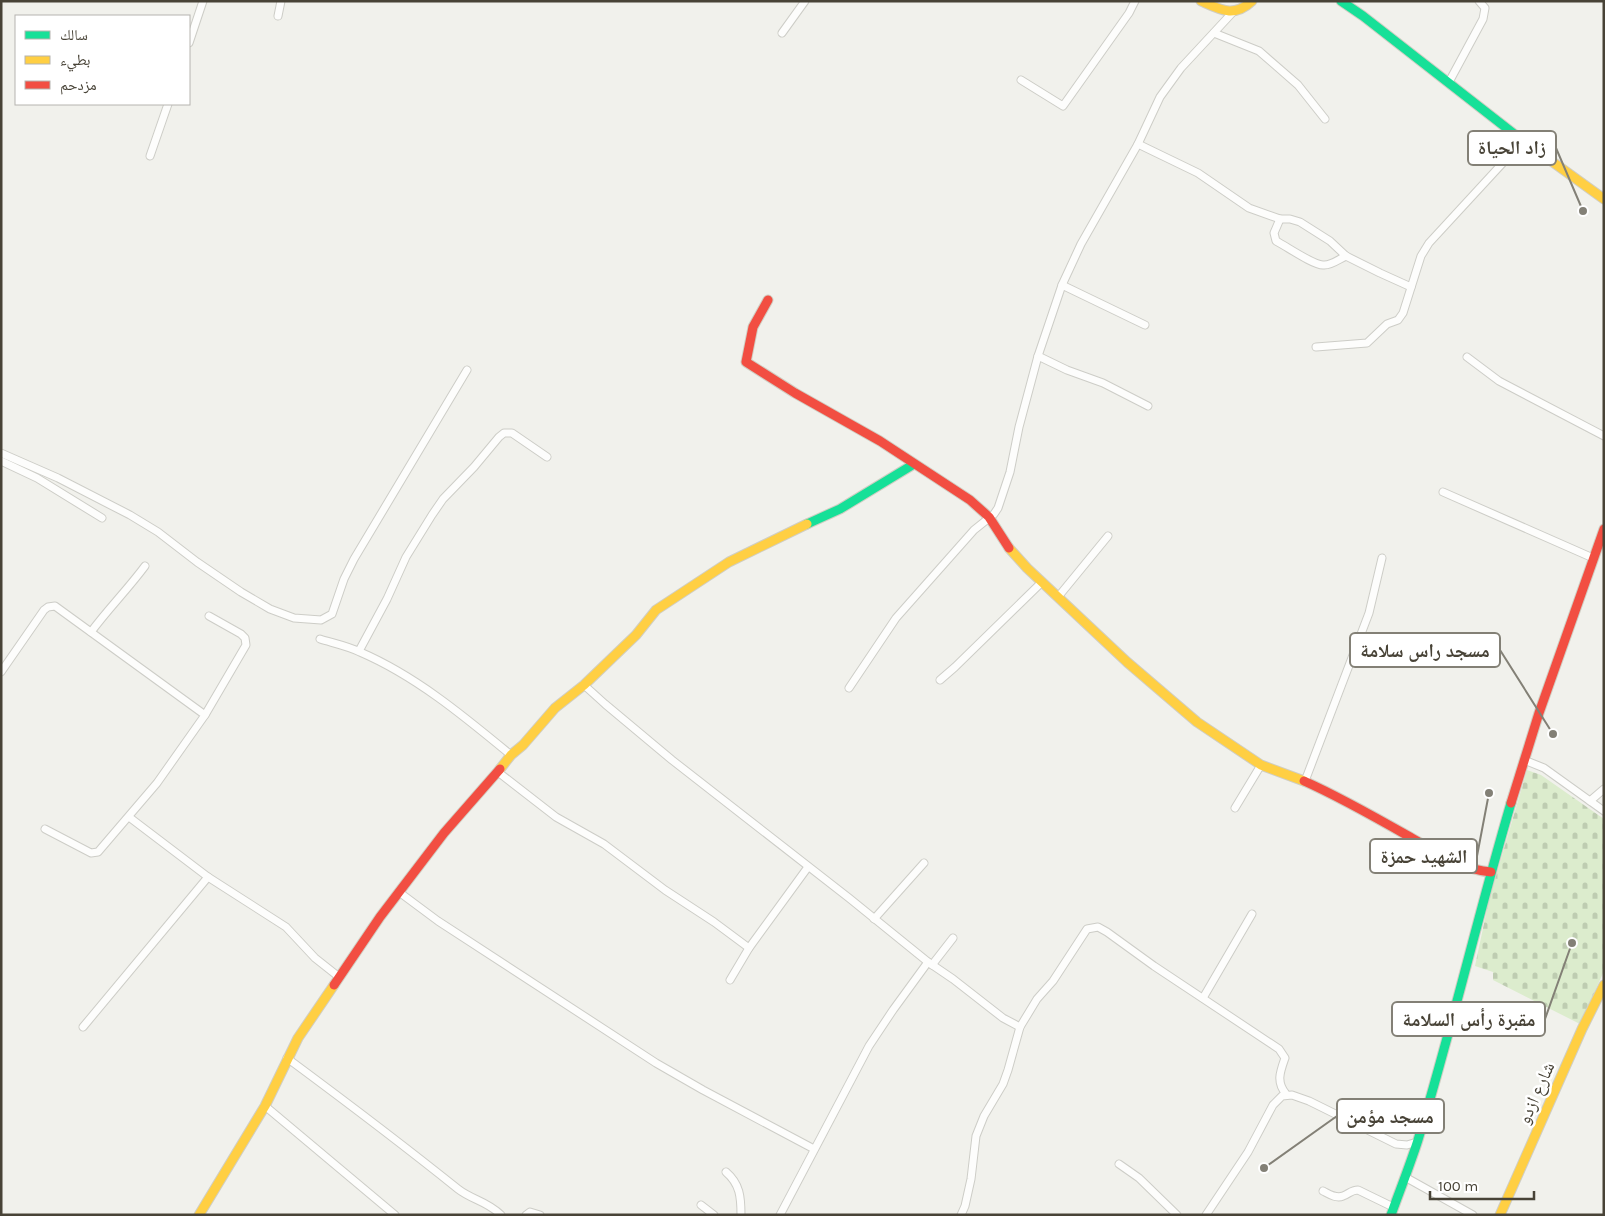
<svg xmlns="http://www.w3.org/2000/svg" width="1605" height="1216" viewBox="0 0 1605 1216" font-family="Karla,'Noto Naskh Arabic',sans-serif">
	<defs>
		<pattern id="cemetery-stones" width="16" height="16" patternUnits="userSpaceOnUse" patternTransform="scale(1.25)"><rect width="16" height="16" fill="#dceccd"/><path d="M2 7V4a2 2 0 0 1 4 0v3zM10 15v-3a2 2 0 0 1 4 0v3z" fill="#beccb1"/></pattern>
	</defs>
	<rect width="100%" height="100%" fill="#f1f1ec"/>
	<path fill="url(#cemetery-stones)" d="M1527,770L1541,775L1604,819V971L1580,1024L1493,980V972L1475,966L1489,900Z"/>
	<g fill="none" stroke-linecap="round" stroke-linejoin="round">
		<defs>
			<g id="street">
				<path d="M278,16L281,1"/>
				<path d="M782,33L805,1"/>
				<path d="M1214,33L1259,51L1298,85L1325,119"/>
				<path d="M189,43L203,1"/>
				<path d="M1021,80L1063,106L1129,13L1135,1"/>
				<path d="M1449,82L1483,19L1485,8L1479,1"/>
				<path d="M1138,144L1198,173L1249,208L1280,219H1290L1300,222L1330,241L1346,256L1380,273L1411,287"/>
				<path d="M150,156L168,104"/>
				<path d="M1280,219L1274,233L1276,241C1286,246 1313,265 1323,265C1331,266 1339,259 1346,256"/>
				<path d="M1062,285L1145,325"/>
				<path d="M1316,347L1367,343L1387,324L1398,320L1403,313L1421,256L1429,243L1523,141"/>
				<path d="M1038,356L1067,370L1103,383L1148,406"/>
				<path d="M1467,357L1499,381L1604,436"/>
				<path d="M1,453L58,478L130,515L158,532L197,562L241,592L270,609L294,618L321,620L332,614L344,579L354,559L467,370"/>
				<path d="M1,461L37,478L102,518"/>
				<path d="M1443,492L1593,558"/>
				<path d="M1058,597L1108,536"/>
				<path d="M91,632C108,609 128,589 145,566"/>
				<path d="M320,639C333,643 348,646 360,652C416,676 465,717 511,755"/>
				<path d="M359,651L387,599L406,557L432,515L443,499L474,467L499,437L504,433H512L547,457"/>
				<path d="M1,672L44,610L48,607L55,606L205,715L157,783L98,852L91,853L45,829"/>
				<path d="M940,680L955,667L1042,582"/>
				<path d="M584,685L605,704L672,760L849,898L928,962L953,979L1003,1018L1020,1027"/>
				<path d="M849,688L896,618L974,530L994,514L998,508L1010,472L1019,427L1038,356L1062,285L1081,244L1138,144L1160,97L1181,68L1233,12"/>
				<path d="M205,715L246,645L245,638L241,634L209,616"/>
				<path d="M1524,760L1544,768L1604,811"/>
				<path d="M498,772L556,817L604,844L665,890L714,922L749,948"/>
				<path d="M1305,781L1369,613L1382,558"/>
				<path d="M1590,801L1604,789"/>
				<path d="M1235,808L1261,765"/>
				<path d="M129,817L208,877L286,927L315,958L339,977"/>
				<path d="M399,892L438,921L656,1063L703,1090L814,1149"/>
				<path d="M874,919L924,863"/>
				<path d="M932,965L953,938"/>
				<path d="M730,980L749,948L808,867"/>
				<path d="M1203,998L1252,914"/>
				<path d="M83,1027L208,877"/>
				<path d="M287,1058C345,1101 402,1144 458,1189C472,1200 487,1201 501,1215"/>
				<path d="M265,1106L395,1215"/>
				<path d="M1119,1164L1139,1178L1177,1215"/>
				<path d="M726,1172C740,1184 741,1197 741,1215"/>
				<path d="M1405,1177L1473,1215"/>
				<path d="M1323,1191C1329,1194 1336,1199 1343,1196C1349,1194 1351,1190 1358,1190L1393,1207"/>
				<path d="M701,1205L714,1215"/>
				<path d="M526,1215L530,1212L540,1215"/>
				<path d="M780,1215L869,1046L893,1010L928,962"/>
				<path d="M961,1215L965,1206L971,1179L976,1136L984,1116L1003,1084L1008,1070L1020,1027L1037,999L1053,981L1087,929L1098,927L1107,932L1154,966L1279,1049L1285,1058C1280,1072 1276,1082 1286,1094"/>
				<path d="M1206,1215L1248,1152L1273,1105L1282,1096L1292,1095L1309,1101L1396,1144L1407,1145L1417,1142"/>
			</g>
			<g id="fast">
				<path d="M1341,1L1363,16L1518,137"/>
				<path d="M807,524L840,509L914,464"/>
				<path d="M1391,1215C1400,1190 1410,1165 1418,1140C1452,1028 1478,915 1511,803"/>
			</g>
			<g id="slow">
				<path d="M1201,1C1221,10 1234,18 1252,1"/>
				<path d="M1518,137L1604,199"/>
				<path d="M1009,548L1027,568L1127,662L1197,722L1261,765L1304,781"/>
				<path d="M500,769L511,755L523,745L555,708L584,685L636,635L656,610L729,562L807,524"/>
				<path d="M199,1215L265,1106L298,1038L334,985"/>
				<path d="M1500,1215L1582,1029L1604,985"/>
			</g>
			<g id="jam">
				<path d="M768,300L753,327L746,362L795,393L880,441L970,500L989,517L1009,548"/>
				<path d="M1304,781C1340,797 1375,817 1410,837C1435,851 1462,870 1491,872"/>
				<path d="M1511,803L1539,713L1604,529"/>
				<path d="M334,985L380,917L444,833L500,769"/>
			</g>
		</defs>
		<use href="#street" stroke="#cdcdc7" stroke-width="9"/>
		<use href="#fast" stroke="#d0cec3" stroke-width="11"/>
		<use href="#slow" stroke="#d0cec3" stroke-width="11"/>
		<use href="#jam" stroke="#d0cec3" stroke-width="11"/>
		<use href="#street" stroke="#fdfdfc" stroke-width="7"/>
		<use href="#fast" stroke="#16e098" stroke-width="9"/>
		<use href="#slow" stroke="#ffcf43" stroke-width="9"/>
		<use href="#jam" stroke="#f24e42" stroke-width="9"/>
	</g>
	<g text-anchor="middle" stroke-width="5" stroke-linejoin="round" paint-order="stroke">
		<g font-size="18" fill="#484337" stroke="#fff">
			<text transform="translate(1536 1093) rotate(-66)" y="6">شارع ازدو</text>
		</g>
	</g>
	<path fill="none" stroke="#838076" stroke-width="2" d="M1583 211L1556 148M1553 734L1500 650M1489 793L1477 856M1572 943L1545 1019M1264 1168L1337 1116"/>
	<g fill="#838076" stroke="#fff" stroke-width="2">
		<circle cx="1583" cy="211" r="5"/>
		<circle cx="1553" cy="734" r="5"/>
		<circle cx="1489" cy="793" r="5"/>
		<circle cx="1572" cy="943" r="5"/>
		<circle cx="1264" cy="1168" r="5"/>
	</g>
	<g fill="#fff" stroke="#838076" stroke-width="2">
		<rect x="1468" y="131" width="88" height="34" rx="5"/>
		<rect x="1350" y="633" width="150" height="34" rx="5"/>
		<rect x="1370" y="839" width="107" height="34" rx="5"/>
		<rect x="1392" y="1002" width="153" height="34" rx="5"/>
		<rect x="1337" y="1099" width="107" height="34" rx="5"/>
	</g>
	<g font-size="19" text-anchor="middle" font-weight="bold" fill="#484337">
		<text x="1512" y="154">زاد الحياة</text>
		<text x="1425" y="657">مسجد راس سلامة</text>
		<text x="1424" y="863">الشهيد حمزة</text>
		<text x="1469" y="1026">مقبرة رأس السلامة</text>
		<text x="1390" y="1123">مسجد مؤمن</text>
	</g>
	<rect width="1605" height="1216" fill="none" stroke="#484337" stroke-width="5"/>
	<rect x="15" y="15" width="175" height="90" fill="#ffffff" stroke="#b6b4af"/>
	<rect x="25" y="31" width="25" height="8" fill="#16e098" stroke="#b6b4af"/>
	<text x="60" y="40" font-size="15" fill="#484337">سالك</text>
	<rect x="25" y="56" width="25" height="8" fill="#ffcf43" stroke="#b6b4af"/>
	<text x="60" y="65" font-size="15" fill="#484337">بطيء</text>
	<rect x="25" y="81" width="25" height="8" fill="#f24e42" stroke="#b6b4af"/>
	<text x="60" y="90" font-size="15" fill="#484337">مزدحم</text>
	<path d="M1430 1191v8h104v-8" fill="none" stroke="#484337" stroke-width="2.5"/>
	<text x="1438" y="1191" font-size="15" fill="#484337" stroke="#ffffff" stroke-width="4" paint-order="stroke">100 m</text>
</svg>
